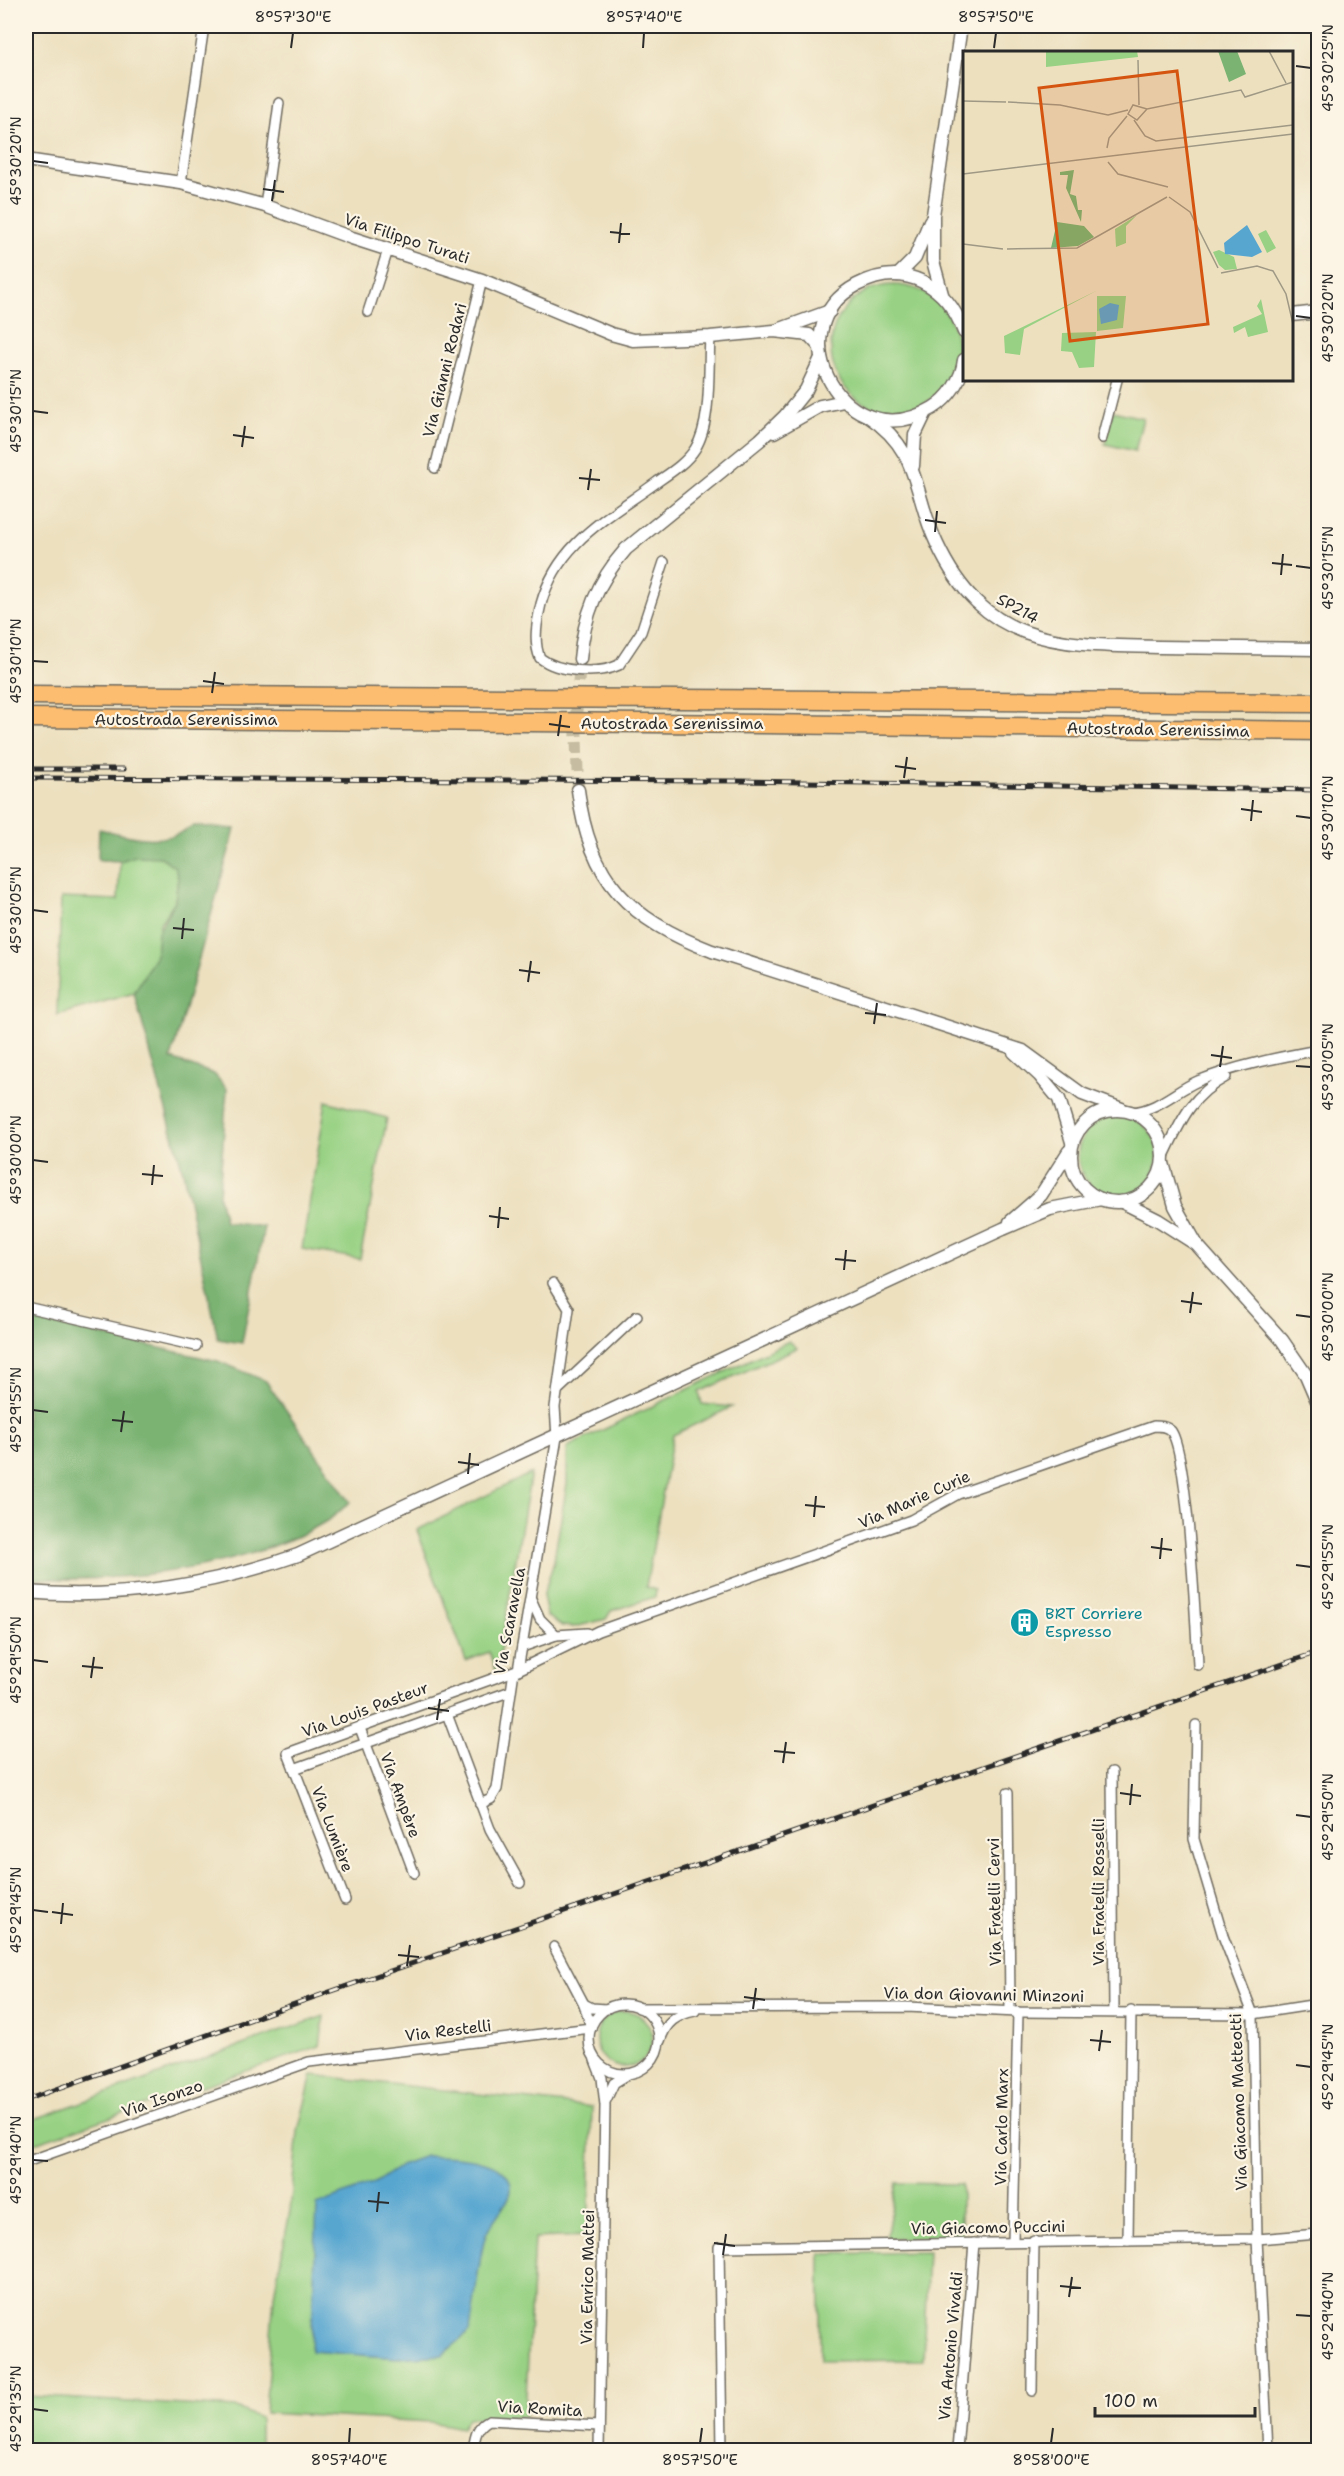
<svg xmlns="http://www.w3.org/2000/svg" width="1344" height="2476" viewBox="0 0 1344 2476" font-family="'Shantell Sans',sans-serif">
	<rect width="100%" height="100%" fill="#fcf5e5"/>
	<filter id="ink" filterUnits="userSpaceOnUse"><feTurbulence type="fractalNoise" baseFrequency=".0167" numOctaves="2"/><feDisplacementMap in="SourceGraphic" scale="12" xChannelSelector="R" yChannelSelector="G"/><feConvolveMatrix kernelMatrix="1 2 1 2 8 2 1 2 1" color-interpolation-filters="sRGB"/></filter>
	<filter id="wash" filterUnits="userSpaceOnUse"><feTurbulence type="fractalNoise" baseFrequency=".008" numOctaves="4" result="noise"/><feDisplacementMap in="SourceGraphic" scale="24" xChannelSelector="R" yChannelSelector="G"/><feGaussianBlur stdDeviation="1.35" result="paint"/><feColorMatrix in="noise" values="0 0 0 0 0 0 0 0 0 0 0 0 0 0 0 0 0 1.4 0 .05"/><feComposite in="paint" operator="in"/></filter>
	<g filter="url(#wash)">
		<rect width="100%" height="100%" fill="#ece0bf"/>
		<g fill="#98d184" stroke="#627e58" stroke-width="1.5">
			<circle cx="894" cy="348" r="63"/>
			<path d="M1113,411L1143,418L1135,451L1105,444Z"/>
			<path d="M149,855L161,857L175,867L178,877L175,901L160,923L156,955L134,993L57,1015L61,898L118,900L120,861L135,856Z"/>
			<path d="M326,1101L387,1118L360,1259L302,1249Z"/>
			<circle cx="1118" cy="1156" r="40"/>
			<path d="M789,1341L797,1348L699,1392L702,1404L732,1407L673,1435L646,1587L656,1590L655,1597L611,1611L606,1619L574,1627L562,1626L547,1616L543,1596L553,1565L567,1484V1447Z"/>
			<path d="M531,1473L496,1674L489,1652L466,1661L417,1530Z"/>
			<circle cx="624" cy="2039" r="28"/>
			<path d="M324,2016L320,2046L26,2146V2122Z"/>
			<path d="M312,2075L592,2107L588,2236L534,2238L525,2417L468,2418L462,2428L431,2422L265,2413L274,2295L290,2211L298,2131Z"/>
			<path d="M896,2183L961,2184V2238L886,2239Z"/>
			<path d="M928,2252L923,2360L820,2361V2254Z"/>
			<path d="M26,2396L237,2408L260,2418V2450H26Z"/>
		</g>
		<g fill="#7ab372" stroke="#526f4e" stroke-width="1.5">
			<path d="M193,826L235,829L171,1059L214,1074L227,1089L219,1196L225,1222L264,1227L242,1343L218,1339L183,1172L134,993L156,955L158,932L175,901L178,877L175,867L161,857L135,856L120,861L98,860L99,829C132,837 163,847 193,826Z"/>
			<path d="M26,1318L218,1361L266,1381L350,1502C342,1509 334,1517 325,1522C243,1570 119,1583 26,1578Z"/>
		</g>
		<path fill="#57a6d0" stroke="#41687e" stroke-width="1.5" d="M425,2156C447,2156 512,2155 511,2190C511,2202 490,2220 485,2238C477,2267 476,2299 470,2329C462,2341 452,2345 443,2355L398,2358L311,2351L317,2205L376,2182L403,2164Z"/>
	</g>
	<g filter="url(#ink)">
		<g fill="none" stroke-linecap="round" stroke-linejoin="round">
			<path stroke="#c5bca1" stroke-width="12" stroke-dasharray="12 6" stroke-linecap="butt" d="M578,790L576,719L580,660"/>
			<defs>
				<g id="minor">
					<path d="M181,183L204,26"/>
					<path d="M265,206L279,103"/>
					<path d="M368,312L388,250"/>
					<path d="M1102,438L1117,380"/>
					<path d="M435,468L482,280"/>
					<path d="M664,562L641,632L619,665C598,675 558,672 540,658C533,642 537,621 541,604C558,542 608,518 657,482C670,473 686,463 695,449C712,423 708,369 710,337"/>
					<path d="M1132,1112C1158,1110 1175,1091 1198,1081C1234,1066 1280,1057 1318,1050"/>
					<path d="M1163,1158C1180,1123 1190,1096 1226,1077"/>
					<path d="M26,1307L196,1346"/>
					<path d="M558,1390L637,1316"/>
					<path d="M531,1599L540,1619L556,1635L587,1633"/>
					<path d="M522,1647L556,1635"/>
					<path d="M518,1670L598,1631L911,1520L958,1494L1154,1426C1160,1426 1166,1426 1171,1431C1188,1453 1196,1628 1198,1665"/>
					<path d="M447,1714L490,1829L520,1883"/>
					<path d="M1196,1725L1194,1839L1223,1936L1253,2014L1257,2239L1268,2450"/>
					<path d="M360,1728L414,1873"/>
					<path d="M294,1769L511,1691"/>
					<path d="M1112,1772L1114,2011"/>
					<path d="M1008,1793L1010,2011"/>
					<path d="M480,1804L491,1799L497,1789L514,1671L518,1670L557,1437L555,1407L569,1309L553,1283"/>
					<path d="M345,1900L288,1753L514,1671"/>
					<path d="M554,1947L584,2004"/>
					<circle cx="624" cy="2039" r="35"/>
					<path d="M639,2008L906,2007L1018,2012L1253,2014L1318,2004"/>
					<path d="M660,2041C666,2022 676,2015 695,2011"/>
					<path d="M595,2060L602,2078L605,2105L599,2450"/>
					<path d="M606,2100L614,2083L627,2075"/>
					<path d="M26,2162L309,2062L591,2028L584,2004L592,2008L606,2009"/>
					<path d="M1128,2241L1131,2011"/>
					<path d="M1013,2242L1018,2012"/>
					<path d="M1032,2391L1034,2241"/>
					<path d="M473,2450C475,2437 476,2427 489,2420L599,2426"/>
					<path d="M722,2450L719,2247L1257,2239L1318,2234"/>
					<path d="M957,2450L974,2243"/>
				</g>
				<g id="tertiary">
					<path d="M26,160L181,183L265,206L352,238L482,280L611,334L633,340L710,337L774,331L809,335L820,347"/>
					<path d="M898,275L915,258L930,221"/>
					<path d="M942,294L933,261V215L961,26"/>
					<path d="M1292,315L1318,312"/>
					<path d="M778,330L830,311"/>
					<path d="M964,332C947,285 905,260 857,285C774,329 845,461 933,408C949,398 962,379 964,360"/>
					<path d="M868,416C922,452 912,492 937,544C985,647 1060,645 1159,647C1212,648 1265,648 1318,649"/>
					<path d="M774,432L820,406L844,401"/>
					<path d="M913,466L915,435L926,412"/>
					<path d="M580,659C584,616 597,582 626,549L760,440L785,416L806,390L821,358"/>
					<path d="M578,790C589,881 630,920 712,951L1023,1051L1082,1094L1122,1109"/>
					<path d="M1014,1052L1039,1075L1059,1099L1072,1142"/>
					<circle cx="1117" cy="1156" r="46"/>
					<path d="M1163,1163L1175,1206L1197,1245L1282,1340L1306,1375L1318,1403"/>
					<path d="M1122,1202L1158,1220L1194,1243"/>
					<path d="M1010,1222L1041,1195L1069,1151"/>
					<path d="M26,1592C119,1600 209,1586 298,1555L1003,1229L1050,1209L1101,1199"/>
				</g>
				<g id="motorway">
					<path d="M26,695L1318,703"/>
					<path d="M26,718L763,724L1318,731"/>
				</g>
			</defs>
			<use href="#minor" stroke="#6f6a5f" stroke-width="12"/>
			<use href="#tertiary" stroke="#6f6a5f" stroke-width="15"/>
			<use href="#motorway" stroke="#6f6a5f" stroke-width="21"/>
			<use href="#minor" stroke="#fff" stroke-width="9"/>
			<use href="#tertiary" stroke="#fff" stroke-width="12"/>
			<use href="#motorway" stroke="#fcbd6f" stroke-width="18"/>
			<defs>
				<g id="rail">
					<path d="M26,769H124"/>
					<path d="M26,778L738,781L1318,790"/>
					<path d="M26,2100L277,2010L1318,1652"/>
				</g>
			</defs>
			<use href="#rail" stroke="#2b2b2b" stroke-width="5"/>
			<use href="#rail" stroke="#fcf5e5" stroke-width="3" stroke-dasharray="9" stroke-linecap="butt"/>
		</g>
	</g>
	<path fill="none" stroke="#2b2b2b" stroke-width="2" d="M291,48L293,33M643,48L644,33M994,48L996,33M1296,66L1311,68M33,161L48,163M263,189L284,192M272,201L275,180M610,232L630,234M619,243L621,223M1296,316L1311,318M33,411L48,413M233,435L254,438M242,447L245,426M579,478L600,480M588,490L591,469M925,520L946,523M935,532L937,511M1272,563L1292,565M1296,566L1311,568M1281,575L1283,554M33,661L48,662M203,681L224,684M212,693L215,672M549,724L570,727M558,736L561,715M895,766L916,769M904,778L907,757M1241,809L1262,812M1296,816L1311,818M1251,821L1253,800M33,910L48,912M173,928L194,930M182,939L184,918M519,970L540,973M528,982L531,961M865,1013L886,1015M874,1024L877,1003M1211,1055L1232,1058M1296,1066L1311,1067M1220,1067L1223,1046M33,1160L48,1162M142,1174L163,1176M152,1185L154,1165M489,1216L509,1219M498,1228L500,1207M835,1259L856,1261M844,1270L846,1250M1181,1301L1202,1304M1190,1313L1193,1292M1296,1315L1311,1317M33,1410L48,1412M112,1420L133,1422M121,1432L124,1411M458,1462L479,1465M468,1474L470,1453M805,1505L825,1507M814,1517L816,1496M1151,1547L1172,1550M1160,1559L1162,1538M1296,1565L1311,1567M33,1660L48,1662M82,1666L103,1668M91,1678L94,1657M428,1708L449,1711M437,1720L440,1699M774,1751L795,1753M783,1763L786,1742M1120,1793L1141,1796M1130,1805L1132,1784M1296,1815L1311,1817M33,1910L48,1912M52,1912L73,1915M61,1924L63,1903M398,1955L419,1957M407,1966L410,1945M744,1997L765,2000M753,2009L756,1988M1090,2040L1111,2042M1099,2051L1102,2030M1296,2065L1311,2067M33,2160L48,2161M368,2201L389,2203M377,2212L379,2192M714,2243L735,2246M723,2255L726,2234M1060,2286L1081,2288M1069,2297L1072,2277M1296,2315L1311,2316M33,2409L48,2411M349,2443L350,2428M700,2443L702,2428M1051,2443L1053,2428"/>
	<defs>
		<symbol id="building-disc" viewBox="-11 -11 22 22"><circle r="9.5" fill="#0f9aa8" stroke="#fcf5e5"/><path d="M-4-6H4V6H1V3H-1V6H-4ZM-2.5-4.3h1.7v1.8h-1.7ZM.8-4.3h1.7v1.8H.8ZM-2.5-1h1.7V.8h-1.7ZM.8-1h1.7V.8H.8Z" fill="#fff"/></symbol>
	</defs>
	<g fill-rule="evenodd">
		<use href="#building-disc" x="1008" y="1606" width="33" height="33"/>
	</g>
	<g text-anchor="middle" stroke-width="4.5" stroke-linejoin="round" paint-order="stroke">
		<g font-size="16" fill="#2b2b2b" stroke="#fcf5e5">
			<text transform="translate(407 238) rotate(18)" y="6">Via Filippo Turati</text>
			<text transform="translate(444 370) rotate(-76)" y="6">Via Gianni Rodari</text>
			<text transform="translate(1018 608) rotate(29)" y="6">SP214</text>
			<text x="186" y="725">Autostrada Serenissima</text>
			<text x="672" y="729">Autostrada Serenissima</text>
			<text transform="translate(1158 729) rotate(1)" y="6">Autostrada Serenissima</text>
			<text transform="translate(914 1499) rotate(-24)" y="6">Via Marie Curie</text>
			<text transform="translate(509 1621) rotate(-79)" y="6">Via Scaravella</text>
			<text transform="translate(365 1709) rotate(-20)" y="6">Via Louis Pasteur</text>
			<text transform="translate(401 1795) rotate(70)" y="6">Via Ampère</text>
			<text transform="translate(333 1829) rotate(69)" y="6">Via Lumière</text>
			<text transform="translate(1098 1892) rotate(-90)" y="6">Via Fratelli Rosselli</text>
			<text transform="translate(994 1902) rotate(-91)" y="6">Via Fratelli Cervi</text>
			<text transform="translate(984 1994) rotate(1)" y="6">Via don Giovanni Minzoni</text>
			<text transform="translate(448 2030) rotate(-7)" y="6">Via Restelli</text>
			<text transform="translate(162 2098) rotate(-19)" y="6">Via Isonzo</text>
			<text transform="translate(1238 2102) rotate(-92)" y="6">Via Giacomo Matteotti</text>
			<text transform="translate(1001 2127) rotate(-89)" y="6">Via Carlo Marx</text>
			<text transform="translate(988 2227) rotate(-1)" y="6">Via Giacomo Puccini</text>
			<text transform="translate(587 2277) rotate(-89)" y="6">Via Enrico Mattei</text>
			<text transform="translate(950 2346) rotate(-85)" y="6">Via Antonio Vivaldi</text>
			<text transform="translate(540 2408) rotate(3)" y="6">Via Romita</text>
		</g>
		<g font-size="16" fill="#0d838f" stroke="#fcf5e5" text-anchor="start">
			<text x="1045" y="1619">BRT Corriere<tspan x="1045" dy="18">Espresso</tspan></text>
		</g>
	</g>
	<g transform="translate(963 51)">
		<rect width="330" height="330" fill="#ece0bf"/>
		<path d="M83,0H174L175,6L83,16ZM174,164L163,175V192L153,196L152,178ZM303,179L313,197L304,202L295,183ZM256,199L271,206L274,218L262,219L256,214L250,201ZM135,239L61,278L57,304L42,302L41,285ZM134,245H163L160,277L134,280ZM298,248L305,281L285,286L282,276L271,282L270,276L299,263L294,255ZM133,281L131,316L116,317L109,301L98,300L99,282Z" fill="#98d184"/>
		<path d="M255,0H274L283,23L266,31ZM111,119L107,143L113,145L115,159H119L118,171L103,137L105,124H97V121ZM94,171L121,175L131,186L115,195L88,197Z" fill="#7ab372"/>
		<path d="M284,174L299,201L289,206L262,203L261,192ZM147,252L156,254L154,269L138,273L136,258Z" fill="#57a6d0"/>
		<path fill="none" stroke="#9f9884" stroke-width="1.5" d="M306,0L323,32M175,9L176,54M0,50L43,51M45,51L97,54L145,64L165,59M184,58L174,69L165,63L170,54L184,58L278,39L282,46L330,31M171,69L182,85L193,90L330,74M144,97L146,87L164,65M145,111L155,123L205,136M0,123L330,83M206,146L227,161L255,217M0,193L40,198M44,198L114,197L204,146M258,222L294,215L310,220L323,243L330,273"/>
		<path fill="#d5540f" fill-opacity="0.15" stroke="#d5540f" stroke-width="3" d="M214,20L245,273L107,290L76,37Z"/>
		<rect width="330" height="330" fill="none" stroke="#2b2b2b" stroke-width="3"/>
	</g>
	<rect width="1344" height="2476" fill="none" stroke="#fcf5e5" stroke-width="66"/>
	<path d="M1095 2407v9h160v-9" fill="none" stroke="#2b2b2b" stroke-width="3"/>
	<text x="1104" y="2407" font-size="18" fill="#2b2b2b" stroke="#fcf5e5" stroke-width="4.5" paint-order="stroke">100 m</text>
	<rect x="33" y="33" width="1278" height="2410" fill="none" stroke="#2b2b2b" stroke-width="2"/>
	<g font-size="15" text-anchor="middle" fill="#2b2b2b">
		<text x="293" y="22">8°57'30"E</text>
		<text x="644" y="22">8°57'40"E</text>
		<text x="996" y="22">8°57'50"E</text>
		<text transform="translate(1328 68) rotate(-90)" y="5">45°30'25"N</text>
		<text transform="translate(16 161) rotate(-90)" y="5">45°30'20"N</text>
		<text transform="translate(1328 318) rotate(-90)" y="5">45°30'20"N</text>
		<text transform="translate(16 411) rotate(-90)" y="5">45°30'15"N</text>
		<text transform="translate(1328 568) rotate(-90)" y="5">45°30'15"N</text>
		<text transform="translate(16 661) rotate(-90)" y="5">45°30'10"N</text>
		<text transform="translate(1328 818) rotate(-90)" y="5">45°30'10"N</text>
		<text transform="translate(16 910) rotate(-90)" y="5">45°30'05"N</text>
		<text transform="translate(1328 1067) rotate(-90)" y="5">45°30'05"N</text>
		<text transform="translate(16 1160) rotate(-90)" y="5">45°30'00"N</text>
		<text transform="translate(1328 1317) rotate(-90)" y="5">45°30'00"N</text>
		<text transform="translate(16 1410) rotate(-90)" y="5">45°29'55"N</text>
		<text transform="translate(1328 1567) rotate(-90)" y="5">45°29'55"N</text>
		<text transform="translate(16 1660) rotate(-90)" y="5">45°29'50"N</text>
		<text transform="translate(1328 1817) rotate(-90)" y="5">45°29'50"N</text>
		<text transform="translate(16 1910) rotate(-90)" y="5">45°29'45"N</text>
		<text transform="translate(1328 2067) rotate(-90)" y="5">45°29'45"N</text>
		<text transform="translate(16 2160) rotate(-90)" y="5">45°29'40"N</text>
		<text transform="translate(1328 2316) rotate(-90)" y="5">45°29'40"N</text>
		<text transform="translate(16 2409) rotate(-90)" y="5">45°29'35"N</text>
		<text x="349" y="2465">8°57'40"E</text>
		<text x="700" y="2465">8°57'50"E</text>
		<text x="1051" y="2465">8°58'00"E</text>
	</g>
</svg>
